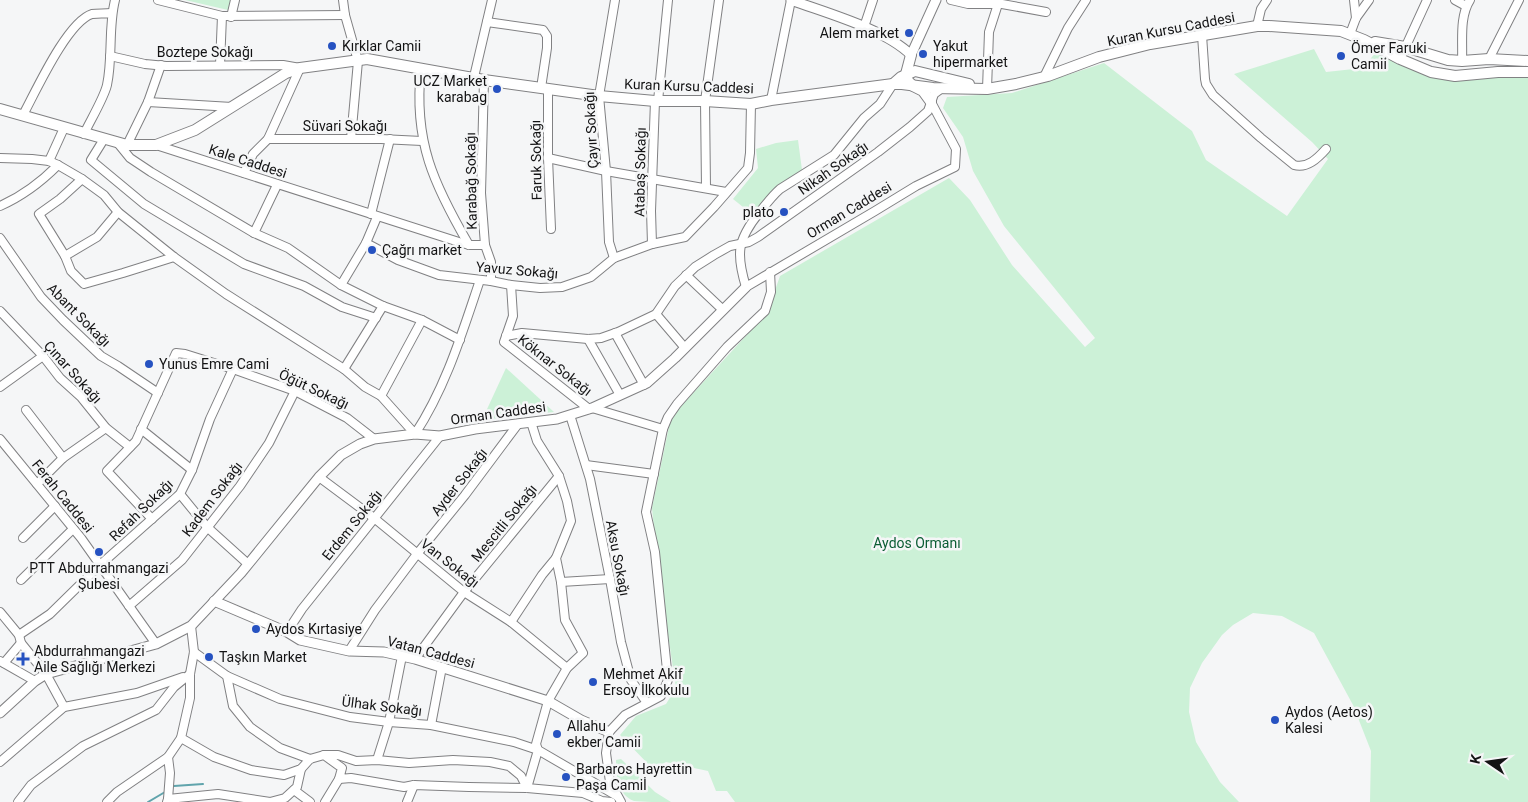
<svg xmlns="http://www.w3.org/2000/svg" width="1528" height="802" viewBox="0 0 1528 802" font-family="Roboto,sans-serif">
	<rect width="100%" height="100%" fill="#f5f6f7"/>
	<g fill="#ccf1d7">
		<path d="M185,0H231L228,10Z"/>
		<path d="M1314,49L1326,72L1363,68L1376,52L1435,76L1528,73V802H1370L1371,751L1353,705L1314,633L1282,616L1253,613L1233,625L1222,635L1202,663L1190,688L1189,712L1196,742L1220,782L1239,802H735L727,791H716L708,771L666,762L653,769L620,735L636,716L666,704L676,688L657,561L652,508L671,417L767,313L780,276L949,178L970,200L1012,265L1085,347L1095,338L1004,226L973,171L963,137L943,108L947,97L1012,93L1104,63L1192,131L1206,160L1287,216L1328,159L1312,142L1234,74Z"/>
		<path d="M798,140L802,170C781,181 768,197 753,215L733,199L758,168L756,149L776,143Z"/>
		<path d="M506,368L554,412L482,420Z"/>
		<path d="M621,759L655,792L671,802C662,802 641,802 634,801C617,794 616,776 616,760Z"/>
	</g>
	<g fill="none" stroke-linecap="round" stroke-linejoin="round">
		<g stroke="#60a4ac" stroke-width="2">
			<path d="M174,786L203,784"/>
			<path d="M148,802L165,792"/>
		</g>
		<defs>
			<g id="minor">
				<path d="M158,0L222,16L345,15"/>
				<path d="M343,0L345,15L358,61L351,139"/>
				<path d="M951,0L968,4H1002L1046,12"/>
				<path d="M1354,0L1356,18"/>
				<path d="M1455,0L1466,6"/>
				<path d="M231,17L235,0"/>
				<path d="M487,22L543,30L547,36V48L541,88"/>
				<path d="M1257,26L1261,9L1267,0"/>
				<path d="M864,27L873,0"/>
				<path d="M1350,34L1356,18L1369,0"/>
				<path d="M1202,35L1205,79L1206,84L1213,95L1261,138L1294,165C1307,169 1318,158 1326,149"/>
				<path d="M110,56L145,64L166,66L283,65L300,68L268,139L253,154L244,173"/>
				<path d="M1400,59L1427,0"/>
				<path d="M1489,59L1519,0"/>
				<path d="M1462,61C1463,42 1459,17 1470,0"/>
				<path d="M220,65L222,16"/>
				<path d="M421,69C413,141 434,185 469,245"/>
				<path d="M474,77L492,0"/>
				<path d="M1044,77L1068,28L1086,0"/>
				<path d="M484,80L481,193L485,245L491,262V281"/>
				<path d="M893,84L880,104L864,118L834,155L780,189C772,196 766,204 759,213C737,240 736,254 746,287L875,211L916,186L955,167L956,149L931,102"/>
				<path d="M987,89L989,32L998,4"/>
				<path d="M548,90V158L551,229"/>
				<path d="M771,100L791,0"/>
				<path d="M658,101L668,0"/>
				<path d="M148,102L232,107"/>
				<path d="M23,115C36,91 67,22 92,14C98,13 105,14 111,13"/>
				<path d="M84,134C90,121 104,98 107,85C113,57 108,28 115,0"/>
				<path d="M104,139L91,160L144,204L244,264L304,286L342,307L376,318"/>
				<path d="M268,139H381L422,141"/>
				<path d="M117,142L130,158L151,172L254,233L288,248L341,285L383,306L422,320L460,340"/>
				<path d="M127,145L148,102L161,65"/>
				<path d="M156,145L462,243L469,245H485"/>
				<path d="M0,158L32,159L49,161L58,165L82,179L104,195L118,212L174,257L226,294L344,369L365,387L381,396L415,434C446,387 462,333 480,280"/>
				<path d="M548,158L606,171L726,192"/>
				<path d="M49,161L64,128"/>
				<path d="M82,179L60,199L39,214L65,256L71,271L84,284L123,273L174,257"/>
				<path d="M706,188L705,101L719,0"/>
				<path d="M0,206C23,196 41,182 58,165"/>
				<path d="M371,214L390,139"/>
				<path d="M254,233L277,185"/>
				<path d="M0,238L41,297L63,320L101,356L118,366L158,393"/>
				<path d="M366,243L398,260L439,275L491,281L511,285L540,288L562,287L591,277L614,258L652,244L685,237L714,207L748,168L750,153L751,104"/>
				<path d="M652,244L651,211L655,101"/>
				<path d="M65,256L97,237L118,212"/>
				<path d="M614,258L609,242L606,171L599,96L615,0"/>
				<path d="M686,275L723,310"/>
				<path d="M341,285L366,243L377,217"/>
				<path d="M511,285L513,316L504,342L589,409"/>
				<path d="M0,311L43,356L60,378L81,397L106,428L130,447"/>
				<path d="M656,314L685,348"/>
				<path d="M615,333L644,385"/>
				<path d="M506,336L522,333L588,339L601,338L618,332L656,314L675,286L695,267L714,255L730,246L749,242L758,237L878,152L910,127L928,111L934,94L942,88"/>
				<path d="M588,339L620,395"/>
				<path d="M344,369L383,306"/>
				<path d="M0,387L43,356"/>
				<path d="M381,396L422,320"/>
				<path d="M592,408L663,429"/>
				<path d="M26,410L63,458"/>
				<path d="M570,415L590,479L610,579L621,642L631,680L647,703"/>
				<path d="M531,422L537,441L559,476L567,501L571,521L556,558L561,582L565,620L583,653L567,668L548,701L536,744L538,750L617,796"/>
				<path d="M141,429L192,470"/>
				<path d="M0,439L81,538L156,644"/>
				<path d="M586,465L654,474"/>
				<path d="M319,477L374,518L464,592L511,622L567,668"/>
				<path d="M37,484L63,458L106,428"/>
				<path d="M180,494L207,527L248,564"/>
				<path d="M152,519L107,471L136,441L176,353L185,354L233,369L295,391L347,418L374,439"/>
				<path d="M23,538L55,506"/>
				<path d="M21,580L73,529"/>
				<path d="M561,582L610,579"/>
				<path d="M129,606L182,560L240,486L269,443L295,391"/>
				<path d="M0,612L19,635L21,643L46,674L64,707"/>
				<path d="M511,622L542,575L556,558"/>
				<path d="M191,626L194,652L190,674V698L181,738L214,757L251,770L284,775L301,769L310,759L324,755L342,768L339,779L351,778L404,787L414,785L469,787L527,788L583,793L602,801L611,802"/>
				<path d="M287,632L302,609L440,436"/>
				<path d="M19,635L50,614L100,565L180,494L192,470L210,419L233,369"/>
				<path d="M349,651L375,610L417,554L465,495L518,424"/>
				<path d="M194,652L227,676L233,706L250,727L280,748L310,759"/>
				<path d="M415,659L464,592L559,476"/>
				<path d="M0,661L35,681"/>
				<path d="M4,663L21,643"/>
				<path d="M227,676L280,699L350,717L389,722L431,725L514,742L538,750L527,788"/>
				<path d="M431,725L442,667"/>
				<path d="M324,755H338L356,761L377,760L409,763L453,760L490,762L509,766L521,776L527,788"/>
				<path d="M168,757L170,773L168,799"/>
				<path d="M377,760L389,722L402,656"/>
				<path d="M0,762L64,707L137,693L183,677"/>
				<path d="M294,790L310,802"/>
				<path d="M18,802L31,785L83,746L156,710L174,687L190,674"/>
				<path d="M107,802L117,792L168,757L181,738"/>
				<path d="M167,802L168,799L218,794L270,802L285,798L297,787L301,769"/>
				<path d="M325,802L339,779"/>
				<path d="M407,802L414,785"/>
				<path d="M621,802L610,782L606,753L609,732L625,715L661,696L668,680L655,552L646,512L663,429L668,417L677,404L727,347L765,311L771,292L770,272"/>
			</g>
			<g id="tertiary">
				<path d="M791,0C826,13 885,29 911,55L936,0"/>
				<path d="M214,601L287,632L300,640L349,651L384,652L415,659L548,701L581,720L609,732"/>
				<path d="M0,713L35,681L46,674L156,644L191,626L241,573L319,477L341,455L360,444L374,439L415,434L440,436L475,429L557,419L592,408L647,383L675,358L746,287"/>
			</g>
			<g id="secondary">
				<path d="M1375,42L1405,47L1448,60L1462,61L1489,59L1528,61"/>
				<path d="M911,55L906,74L908,81L913,86L923,91L931,102"/>
				<path d="M893,84L901,77L915,71L969,84"/>
				<path d="M0,109L127,145H156L195,130L286,73L300,68L367,59L484,80L599,96L655,101H705L751,104L771,100L893,84H902L933,88L987,89L1016,84L1048,76L1099,57L1150,44L1257,26H1269L1341,31L1364,40L1400,59L1431,72L1455,76L1498,72H1528"/>
			</g>
		</defs>
		<use href="#minor" stroke="#818183" stroke-width="10"/>
		<use href="#tertiary" stroke="#818183" stroke-width="11"/>
		<use href="#secondary" stroke="#818183" stroke-width="12"/>
		<use href="#minor" stroke="#fff" stroke-width="8"/>
		<use href="#tertiary" stroke="#fff" stroke-width="9"/>
		<use href="#secondary" stroke="#fff" stroke-width="10"/>
	</g>
	<g fill="#2652c1" stroke="#f5f6f7" stroke-width="2">
		<circle cx="909" cy="33" r="5"/>
		<circle cx="332" cy="46" r="5"/>
		<circle cx="923" cy="54" r="5"/>
		<circle cx="1341" cy="56" r="5"/>
		<circle cx="497" cy="89" r="5"/>
		<circle cx="784" cy="212" r="5"/>
		<circle cx="372" cy="250" r="5"/>
		<circle cx="149" cy="364" r="5"/>
		<circle cx="99" cy="552" r="5"/>
		<circle cx="256" cy="629" r="5"/>
		<circle cx="209" cy="657" r="5"/>
		<path d="M20.5 651.5h5v5h5v5h-5v5h-5v-5h-5v-5h5z"/>
		<circle cx="593" cy="682" r="5"/>
		<circle cx="1275" cy="720" r="5"/>
		<circle cx="557" cy="734" r="5"/>
		<circle cx="566" cy="777" r="5"/>
	</g>
	<g text-anchor="middle" stroke-width="5" stroke-linejoin="round" paint-order="stroke">
		<g font-size="14" fill="#131314" stroke="#f5f6f7">
			<text transform="translate(1171 29) rotate(-11)" y="5">Kuran Kursu Caddesi</text>
			<text x="205" y="57">Boztepe Sokağı</text>
			<text transform="translate(689 86) rotate(2)" y="5">Kuran Kursu Caddesi</text>
			<text x="345" y="131">Süvari Sokağı</text>
			<text transform="translate(591 130) rotate(-93)" y="5">Çayır Sokağı</text>
			<text transform="translate(536 160) rotate(-91)" y="5">Faruk Sokağı</text>
			<text transform="translate(248 161) rotate(18)" y="5">Kale Caddesi</text>
			<text transform="translate(833 168) rotate(-35)" y="5">Nikah Sokağı</text>
			<text transform="translate(640 172) rotate(-89)" y="5">Atabaş Sokağı</text>
			<text transform="translate(471 181) rotate(-91)" y="5">Karabağ Sokağı</text>
			<text transform="translate(849 210) rotate(-31)" y="5">Orman Caddesi</text>
			<text transform="translate(517 270) rotate(5)" y="5">Yavuz Sokağı</text>
			<text transform="translate(79 315) rotate(45)" y="5">Abant Sokağı</text>
			<text transform="translate(555 365) rotate(38)" y="5">Köknar Sokağı</text>
			<text transform="translate(73 372) rotate(48)" y="5">Çınar Sokağı</text>
			<text transform="translate(314 389) rotate(25)" y="5">Öğüt Sokağı</text>
			<text transform="translate(498 413) rotate(-8)" y="5">Orman Caddesi</text>
			<text transform="translate(459 482) rotate(-52)" y="5">Ayder Sokağı</text>
			<text transform="translate(63 496) rotate(51)" y="5">Ferah Caddesi</text>
			<text transform="translate(212 499) rotate(-53)" y="5">Kadem Sokağı</text>
			<text transform="translate(141 510) rotate(-44)" y="5">Refah Sokağı</text>
			<text transform="translate(504 523) rotate(-51)" y="5">Mescitli Sokağı</text>
			<text transform="translate(352 525) rotate(-51)" y="5">Erdem Sokağı</text>
			<text transform="translate(618 558) rotate(79)" y="5">Aksu Sokağı</text>
			<text transform="translate(450 563) rotate(38)" y="5">Van Sokağı</text>
			<text transform="translate(431 652) rotate(15)" y="5">Vatan Caddesi</text>
			<text transform="translate(382 706) rotate(7)" y="5">Ülhak Sokağı</text>
		</g>
		<g font-size="14" fill="#131314" stroke="#f5f6f7" text-anchor="start">
			<text x="899" y="38" text-anchor="end">Alem market</text>
			<text x="342" y="51">Kırklar Camii</text>
			<text x="933" y="51">Yakut<tspan x="933" dy="16">hipermarket</tspan></text>
			<text x="1351" y="53">Ömer Faruki<tspan x="1351" dy="16">Camii</tspan></text>
			<text x="487" y="86" text-anchor="end">UCZ Market<tspan x="487" dy="16">karabag</tspan></text>
			<text x="774" y="217" text-anchor="end">plato</text>
			<text x="382" y="255">Çağrı market</text>
			<text x="159" y="369">Yunus Emre Cami</text>
			<text x="99" y="573" text-anchor="middle">PTT Abdurrahmangazi<tspan x="99" dy="16">Şubesi</tspan></text>
			<text x="266" y="634">Aydos Kırtasiye</text>
			<text x="34" y="656">Abdurrahmangazi<tspan x="34" dy="16">Aile Sağlığı Merkezi</tspan></text>
			<text x="219" y="662">Taşkın Market</text>
			<text x="603" y="679">Mehmet Akif<tspan x="603" dy="16">Ersoy İlkokulu</tspan></text>
			<text x="1285" y="717">Aydos (Aetos)<tspan x="1285" dy="16">Kalesi</tspan></text>
			<text x="567" y="731">Allahu<tspan x="567" dy="16">ekber Camii</tspan></text>
			<text x="576" y="774">Barbaros Hayrettin<tspan x="576" dy="16">Paşa Camiİ</tspan></text>
		</g>
		<g font-size="14" fill="#0b5d34" stroke="#f5f6f7">
			<text x="917" y="548">Aydos Ormanı</text>
		</g>
	</g>
	<g transform="translate(1488 762) rotate(283)" stroke="#f5f6f7" stroke-width="4" paint-order="stroke">
	<path d="M0-4L9 19L0 12L-9 19Z" fill="#131314"/>
	<text y="-8" font-size="14" font-weight="bold" text-anchor="middle" fill="#131314">K</text>
	</g>
</svg>
